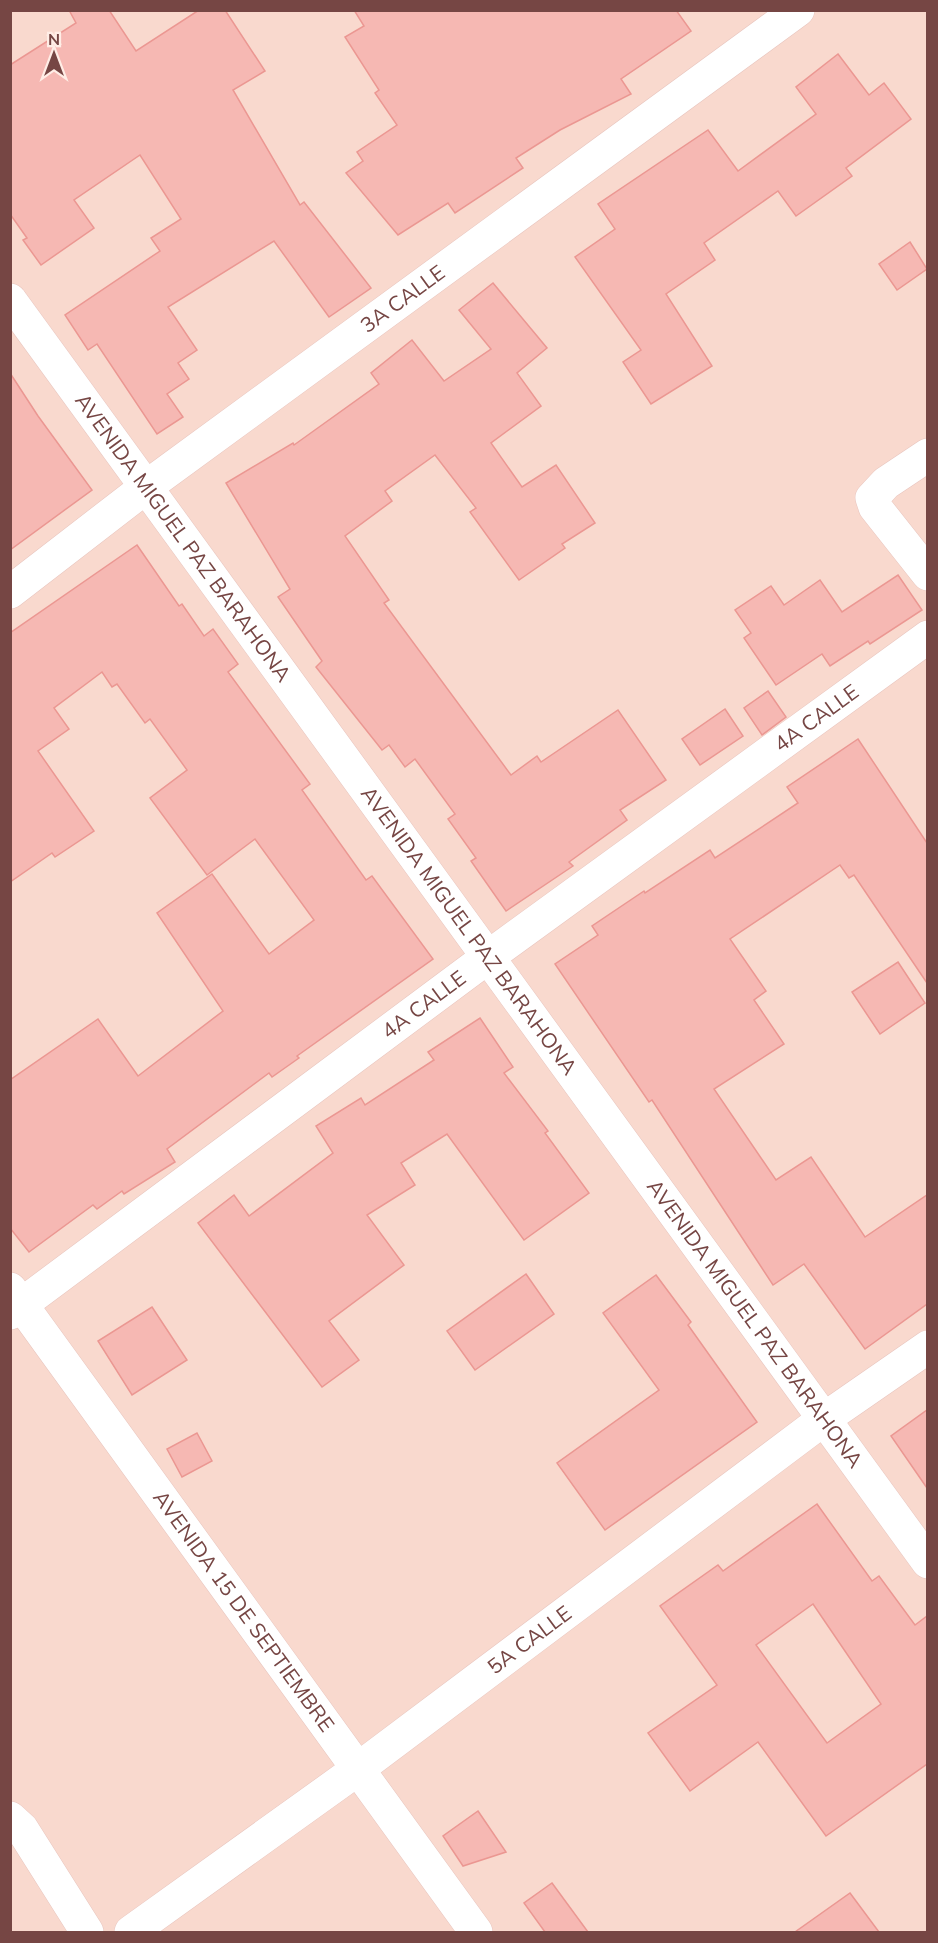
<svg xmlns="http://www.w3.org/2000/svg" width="938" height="1943" viewBox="0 0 938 1943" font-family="Mulish,sans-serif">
	<rect width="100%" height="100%" fill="#fee7de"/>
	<rect fill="#f9d9ce" x="11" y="11" width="916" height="1921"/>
	<g fill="#f6b8b3" stroke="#eb9792" stroke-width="1.5" fill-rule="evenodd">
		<path d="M69,10H109L136,51L199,10H225L265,71L233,90L300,205L304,202L371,288L329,317L274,241L168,307L197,350L178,363L189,379L167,394L183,417L157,434L97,344L88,350L65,315L160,251L151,238L181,219L140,155L74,200L94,228L41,265L23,240L27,238L10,214V65L76,23Z"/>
		<path d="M354,10H676L691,31L621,79L631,94L560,130L516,158L523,168L455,213L448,203L398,235L346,173L363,161L357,152L397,125L375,93L379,90L345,37L364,26Z"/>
		<path d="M838,54L869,95L884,83L911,119L846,168L852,176L796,216L778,191L704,243L715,260L666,294L712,366L651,404L623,362L641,350L575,257L615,229L598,204L708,130L738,171L816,114L796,87Z"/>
		<path d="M910,242L927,269L897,290L879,264Z"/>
		<path d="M493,283L547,348L517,373L541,406L491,443L522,487L556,465L595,523L562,544L565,548L519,580L470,512L476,508L435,455L385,491L392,501L345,536L389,600L384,603L511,775L537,756L541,762L618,710L666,780L620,810L627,820L569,862L573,866L506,911L471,861L476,858L448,819L455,814L415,759L405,767L389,745L382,750L316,667L322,661L278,597L290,589L226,483L293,443L294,445L379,384L371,373L412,340L444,381L491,349L459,310Z"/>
		<path d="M10,373L38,416L92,490L10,550Z"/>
		<path d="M137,545L179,606L182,604L204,636L213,629L238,664L228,672L310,784L302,790L366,880L372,876L433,959L297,1056L299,1058L272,1077L269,1073L167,1149L175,1162L124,1194L122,1191L97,1209L93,1205L29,1252L10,1228V1080L98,1019L138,1076L223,1011L157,913L212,874L269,954L314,920L255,839L207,875L150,798L187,770L150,719L145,723L117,684L112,687L102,672L54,708L69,729L38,751L94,831L55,857L52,853L10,882V633Z"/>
		<path d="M898,575L922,610L870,644L868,641L830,666L822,654L776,685L744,638L751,633L735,610L771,586L784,605L820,580L842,612Z"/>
		<path d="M768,691L786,717L762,735L744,708Z"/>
		<path d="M725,709L743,736L700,765L682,739Z"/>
		<path d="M858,739L927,843V983L854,875L849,878L840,865L730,939L766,991L754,1000L784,1044L714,1089L776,1180L811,1157L865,1237L927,1195V1304L865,1349L804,1264L773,1285L652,1100L649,1102L555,964L598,935L592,926L644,891L645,893L710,850L715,858L798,803L787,787Z"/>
		<path d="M898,962L925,1003L880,1034L852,992Z"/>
		<path d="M480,1018L513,1067L504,1073L548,1131L545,1133L589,1193L524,1240L447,1134L401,1163L415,1185L367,1215L404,1265L329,1321L359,1360L322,1387L198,1223L234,1195L249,1216L333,1153L316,1126L361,1098L365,1105L434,1060L428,1052Z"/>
		<path d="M526,1274L554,1314L475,1370L447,1331Z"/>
		<path d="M656,1275L691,1322L688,1325L757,1422L605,1530L557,1463L659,1390L603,1313Z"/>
		<path d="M152,1307L187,1360L132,1395L98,1341Z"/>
		<path d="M927,1410V1488L891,1436Z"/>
		<path d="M197,1433L212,1461L182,1477L167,1449Z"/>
		<path d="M817,1504L872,1581L879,1576L915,1625L927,1616V1764L826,1836L758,1742L690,1791L648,1733L717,1685L660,1606L718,1565L723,1571ZM813,1604L881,1704L827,1743L756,1645Z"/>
		<path d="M478,1811L506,1852L463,1866L443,1836Z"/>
		<path d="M552,1883L588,1932H545L524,1903Z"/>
		<path d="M850,1893L879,1932H795Z"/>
	</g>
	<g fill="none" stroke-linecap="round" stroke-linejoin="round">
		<defs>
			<g id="minor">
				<path id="s1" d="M10,300L928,1562"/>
				<path d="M928,455L886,483L872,498L875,507L928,574"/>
				<path id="s2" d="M10,592L146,487L798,10"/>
				<path id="s3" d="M10,1289L476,1932"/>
				<path id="s4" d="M10,1313L488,957L928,637"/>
				<path d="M10,1818L22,1829L87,1932"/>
				<path id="s5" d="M131,1932L358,1769L824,1419L928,1347"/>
			</g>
		</defs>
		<use href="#minor" stroke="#e8c5be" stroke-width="34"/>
		<use href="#minor" stroke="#fff" stroke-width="33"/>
	</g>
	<g text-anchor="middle" stroke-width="5" stroke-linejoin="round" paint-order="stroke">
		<g font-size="21" fill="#764644" stroke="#ffede6">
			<text dy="7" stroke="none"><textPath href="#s2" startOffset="490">3A CALLE</textPath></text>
			<text dy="7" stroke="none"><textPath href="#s1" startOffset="294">AVENIDA MIGUEL PAZ BARAHONA</textPath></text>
			<text dy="7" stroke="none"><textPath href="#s4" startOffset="1002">4A CALLE</textPath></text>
			<text dy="7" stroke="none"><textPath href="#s1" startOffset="780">AVENIDA MIGUEL PAZ BARAHONA</textPath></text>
			<text dy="7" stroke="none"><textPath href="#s4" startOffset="516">4A CALLE</textPath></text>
			<text dy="7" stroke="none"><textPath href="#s1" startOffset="1266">AVENIDA MIGUEL PAZ BARAHONA</textPath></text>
			<text dy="7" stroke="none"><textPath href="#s3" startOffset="398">AVENIDA 15 DE SEPTIEMBRE</textPath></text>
			<text dy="7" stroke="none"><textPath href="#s5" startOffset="494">5A CALLE</textPath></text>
		</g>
	</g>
	<rect width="938" height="1943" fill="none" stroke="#764644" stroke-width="24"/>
	<g transform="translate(54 54)" stroke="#ffede6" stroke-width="4.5" paint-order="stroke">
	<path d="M0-4.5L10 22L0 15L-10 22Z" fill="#764644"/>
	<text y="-9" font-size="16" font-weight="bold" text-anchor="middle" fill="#764644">N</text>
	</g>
</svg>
